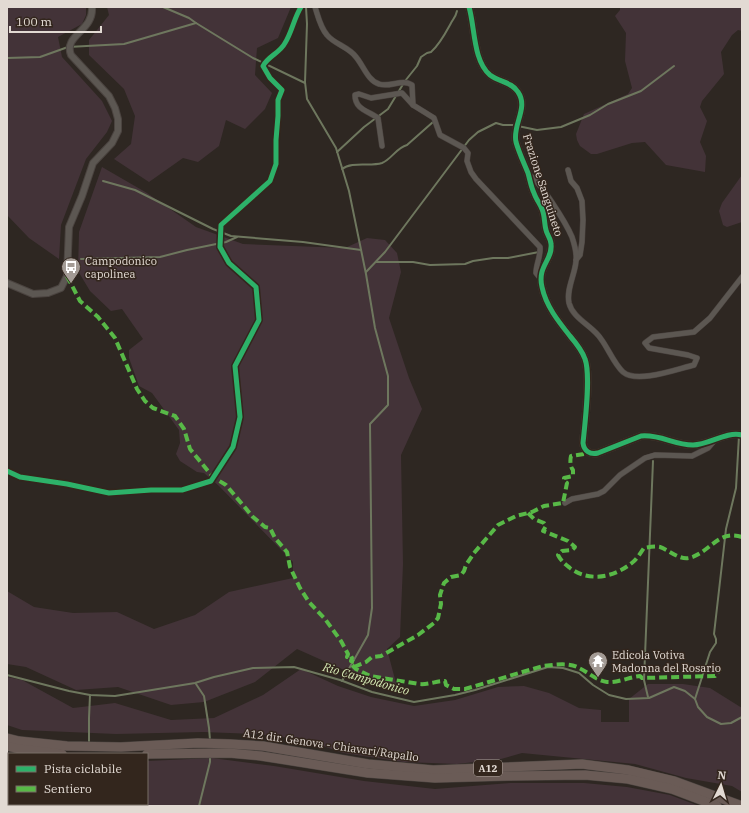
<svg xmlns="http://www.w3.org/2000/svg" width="749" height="813" viewBox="0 0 749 813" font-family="'IBM Plex Serif',serif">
	<rect width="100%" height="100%" fill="#2e2722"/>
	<g fill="#433338">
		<path d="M7,7H86V15L82,24L58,37L62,57L102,101L112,121L107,132L86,159L61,225L59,259L29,238L7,215Z"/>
		<path d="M107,7H291L278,38L257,48L255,75L272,93L265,109L245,129L226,120L219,146L198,162L183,158L149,182L114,159L131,144L135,116L124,89L89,55V40L109,15Z"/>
		<path d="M620,7H742V31L738,30L732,35L721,52L724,74L702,101L700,107L707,121L700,142L706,156L705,172L666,165L645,142L632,143L597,154H591L580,146L577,140L576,134L584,114L628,94L632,88L625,61L626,33L615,16L620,10Z"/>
		<path d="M102,167L147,193L196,227L243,244L345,248L367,238L385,240L397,253L401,272L389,318L409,378L422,409L401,455L403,564L400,637L387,649L397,687L344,670L297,649L255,682L204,702L171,705L118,687L76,690L26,667L7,664V591L34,607L73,613L117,612L154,629L195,615L229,592L293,578V562L219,486L204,473L197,472L180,461L176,454L180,443L179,430L152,393L139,386L129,358V350L143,339L122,309L111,311L90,291L78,271L79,232Z"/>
		<path d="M742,175V222L727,227L723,225L719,211L722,203Z"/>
		<path d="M301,669L338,686L371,697L414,706L455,700L498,687L524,686L549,693L579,708L601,710V722H629V699L648,684H683L710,688L742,708V792L732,786L686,778L635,764L522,753L501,759L457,764L404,762L343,753L306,740L257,734L203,732L116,734L22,730L7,725V677L22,680L73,708L115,703L171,720L214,718L263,695Z"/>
		<path d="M7,757H9V804H147V761L212,758L274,766L364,781L435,789L510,783H584L627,787L670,795L699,806H7Z"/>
	</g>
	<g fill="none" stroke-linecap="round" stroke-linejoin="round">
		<g stroke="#6e775e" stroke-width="2">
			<path d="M163,7L189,18L196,23L253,58L305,83"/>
			<path d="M306,7L307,24L305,82L307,99L336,148L349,191L366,274L375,328L388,376V405L370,424L372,608L368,635L342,681"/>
			<path d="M7,58L40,57L68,47L124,44L196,23"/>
			<path d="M337,152L364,127L388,109L405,81L417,66L421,57L427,53L431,52C440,44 445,34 451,23C454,18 456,16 457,11"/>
			<path d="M342,169C352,161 370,167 382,163C392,159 396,148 407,145L433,122"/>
			<path d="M103,181L135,190L213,229L231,236L303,242L361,250"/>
			<path d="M81,259L160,257L187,250L226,242L237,237"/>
			<path d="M376,262H413L430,265L465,264L473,261L493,258H508L539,252"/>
			<path d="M366,272L385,252L469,140L478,132L496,123L503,125H513L537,130L561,127L590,115L608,104L641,91L674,66"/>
			<path d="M7,675L69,691L90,695L115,696L195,683L214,677L253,668L294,667L340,680L372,692L414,702L455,695L475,690L548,667L563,668L579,673L593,685L609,695L626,699L649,698L674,687L685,691L695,699L698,707L707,717L721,724L731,723L742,717"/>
			<path d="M196,684L204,696L209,728L210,740"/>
			<path d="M648,697L644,680L653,461"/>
			<path d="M695,699L710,652L716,643V639L714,634L726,529L736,488L739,436"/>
			<path d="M89,743V718L90,695"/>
			<path d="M75,806L76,804"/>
			<path d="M199,806L210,762V757"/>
		</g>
		<defs>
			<g id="minor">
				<path d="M315,7C318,16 320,27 327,35C334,44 349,47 356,57C363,65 368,81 379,84C390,88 402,78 412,85L413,105L434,118L440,135L464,148L468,153L467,161L471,172L476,179L540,247C541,256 536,264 536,273L540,278"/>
				<path d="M382,146L378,118C369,111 355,110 355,95L359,94L371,98L402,93L413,105"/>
				<path d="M568,170L571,181L577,188L582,201L583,220L582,242L580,255L576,260"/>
				<path d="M529,175C540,181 566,223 572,237C574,243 577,254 576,261C575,275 566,289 569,303C573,319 593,326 601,339C608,348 614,364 623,372C637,384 677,369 694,365L697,358L688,355L649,348L645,343L653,337L694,332L710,318L742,277"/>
				<path d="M7,471L20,477L67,484L109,493L151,490H182L211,481L233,447L240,417L235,366L259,320L256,287L229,263L220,247L221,225L270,181L276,164V140L278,116V100L282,90L270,78L263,66C268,56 280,53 285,43C292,32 294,18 301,7"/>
				<path d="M565,503L572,499L598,494L604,491L620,475L645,458L655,455L692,456L708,448L714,441"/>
			</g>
			<g id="tertiary">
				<path d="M469,7C475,27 473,61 490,75C499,82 512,82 518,92C529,108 512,125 516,142C519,153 524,163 528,173C530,180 531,187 534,193C536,199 540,204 542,209C545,216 544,223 546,230C547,235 551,239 551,244C553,260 537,266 542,287C546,306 558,321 570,336C576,343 582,350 585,359C591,375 585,423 583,443C584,451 590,455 598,453L641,436C660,434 674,445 693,445C709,445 726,431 742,435"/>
				<path d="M7,283L33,294L48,293L61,288L67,276L69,227L82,196L93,163L112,143L118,131V119L115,108L109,96L71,55C63,35 94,31 92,7"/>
			</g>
			<g id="motorway">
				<path d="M7,738L19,741L67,746L121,747L198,743L230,744L263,746L368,764L433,770L582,764L628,770L674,781L742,806"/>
				<path d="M7,746L19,749L62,754"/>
				<path d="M147,754L229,753L261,756L368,773L435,778L509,776L585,775L628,779L672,789L717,806"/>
			</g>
		</defs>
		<use href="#minor" stroke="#4b4440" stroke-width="6"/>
		<use href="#tertiary" stroke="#4b4440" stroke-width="8"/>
		<use href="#motorway" stroke="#4b4440" stroke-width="10"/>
		<use href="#minor" stroke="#5c5752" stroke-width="5"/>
		<use href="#tertiary" stroke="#5c5752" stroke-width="6"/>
		<use href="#motorway" stroke="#6a5b56" stroke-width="9"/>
		<g stroke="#58b947" stroke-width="4" stroke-dasharray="8 4" stroke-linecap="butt">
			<path d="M67,276L80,301L98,317L115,338L137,389L145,401L153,408L175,416L184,429L190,449L213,477L226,485L253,517L265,527L270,528L275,538L287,552L290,567L300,588L309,602L325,619L341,641L348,654L347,657L351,656L352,658L351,661L354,662L352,665L356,669L370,676L419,684C428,685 436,681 445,681L446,685L454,689H465L543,666C554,665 569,662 579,668C588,672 597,681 607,682C617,683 630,677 640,676L642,678L715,676L720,669"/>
			<path d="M528,513L534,519L544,523L546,526L543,531L568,541L575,547L572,550L562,551L558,555C561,561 565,564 570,568C590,583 615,577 633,562C637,559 641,552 644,548C649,547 656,546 660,547C669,550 679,560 689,558C710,553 718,529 742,537"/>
			<path d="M354,667L366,662L372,657L381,656L418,635L434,623L438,618L441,604L440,595L444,583L451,577L461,575L464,571L466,565L474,553L498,525L516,516L532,512L544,506L563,503L567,483L564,481V478L573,476V470C570,467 570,460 571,456L591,453"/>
		</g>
		<defs>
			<g id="cycleway">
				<path d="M469,7C475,27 473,61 490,75C499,82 512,82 518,92C529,108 512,125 516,142C519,153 524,163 528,173C530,180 531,187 534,193C536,199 540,204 542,209C545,216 544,223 546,230C547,235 551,239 551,244C553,260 537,266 542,287C546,306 558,321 570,336C576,343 582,350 585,359C591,375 585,423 583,443C584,451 590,455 598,453L641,436C660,434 674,445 693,445C709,445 726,431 742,435"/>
				<path d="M7,471L20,477L67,484L109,493L151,490H182L211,481L233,447L240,417L235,366L259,320L256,287L229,263L220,247L221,225L270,181L276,164V140L278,116V100L282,90L270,78L263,66C268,56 280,53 285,43C292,32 294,18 301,7"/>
			</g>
		</defs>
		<use href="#cycleway" stroke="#33261d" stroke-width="8"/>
		<use href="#cycleway" stroke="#2db169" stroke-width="5"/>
	</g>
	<defs>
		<symbol id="bus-pin" viewBox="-11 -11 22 30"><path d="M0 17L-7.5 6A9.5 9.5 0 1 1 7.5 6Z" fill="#a39b95" stroke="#33261d"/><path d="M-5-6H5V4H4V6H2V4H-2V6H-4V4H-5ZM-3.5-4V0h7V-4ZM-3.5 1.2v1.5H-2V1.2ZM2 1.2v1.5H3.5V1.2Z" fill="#fff"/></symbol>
		<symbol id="temple-pin" viewBox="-11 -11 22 30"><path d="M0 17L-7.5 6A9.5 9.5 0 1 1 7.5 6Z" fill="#a39b95" stroke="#33261d"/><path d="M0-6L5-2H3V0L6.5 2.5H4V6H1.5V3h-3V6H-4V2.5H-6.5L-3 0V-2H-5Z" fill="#fff"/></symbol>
	</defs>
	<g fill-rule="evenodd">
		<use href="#bus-pin" x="60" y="256" width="22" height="30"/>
		<use href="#temple-pin" x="587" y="650" width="22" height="30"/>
	</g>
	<g text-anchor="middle" stroke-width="3" stroke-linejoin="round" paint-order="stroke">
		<rect fill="#33261d" stroke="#aea49c" stroke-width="1" x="474" y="760" width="28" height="16" rx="3"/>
		<g font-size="10" font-weight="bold" fill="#e2dad3">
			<text x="488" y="772">A12</text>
		</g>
		<g font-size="11" fill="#e2dad3" stroke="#33261d">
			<text transform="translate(543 185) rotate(72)" y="4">Frazione Sanguineto</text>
			<text transform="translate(331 745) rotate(8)" y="4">A12 dir. Genova - Chiavari/Rapallo</text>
		</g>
		<g font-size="11" fill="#e2dad3" stroke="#33261d" text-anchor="start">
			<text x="85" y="265">Campodonico<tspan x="85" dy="13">capolinea</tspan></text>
			<text x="612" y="659">Edicola Votiva<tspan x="612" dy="13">Madonna del Rosario</tspan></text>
		</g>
		<g font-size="12" font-style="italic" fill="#d2e7b3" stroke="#33261d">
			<text transform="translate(366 679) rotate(16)" y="4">Rio Campodonico</text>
		</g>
	</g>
	<rect width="749" height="813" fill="none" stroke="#e2dad3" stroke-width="16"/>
	<rect x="8" y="753" width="140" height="52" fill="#33261d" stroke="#796e66"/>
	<rect x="16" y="766" width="20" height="6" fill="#2db169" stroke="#796e66"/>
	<text x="44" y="773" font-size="12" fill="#e2dad3">Pista ciclabile</text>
	<rect x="16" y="786" width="20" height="6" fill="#58b947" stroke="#796e66"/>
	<text x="44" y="793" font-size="12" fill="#e2dad3">Sentiero</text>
	<g transform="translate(721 785) rotate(5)" stroke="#33261d" stroke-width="3" paint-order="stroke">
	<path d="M0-3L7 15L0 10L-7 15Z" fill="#e2dad3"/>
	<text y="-6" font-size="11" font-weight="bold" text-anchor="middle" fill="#e2dad3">N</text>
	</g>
	<path d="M10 26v6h91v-6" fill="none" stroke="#e2dad3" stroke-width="2"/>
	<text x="16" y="26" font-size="12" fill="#e2dad3" stroke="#33261d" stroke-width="3" paint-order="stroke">100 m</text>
</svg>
